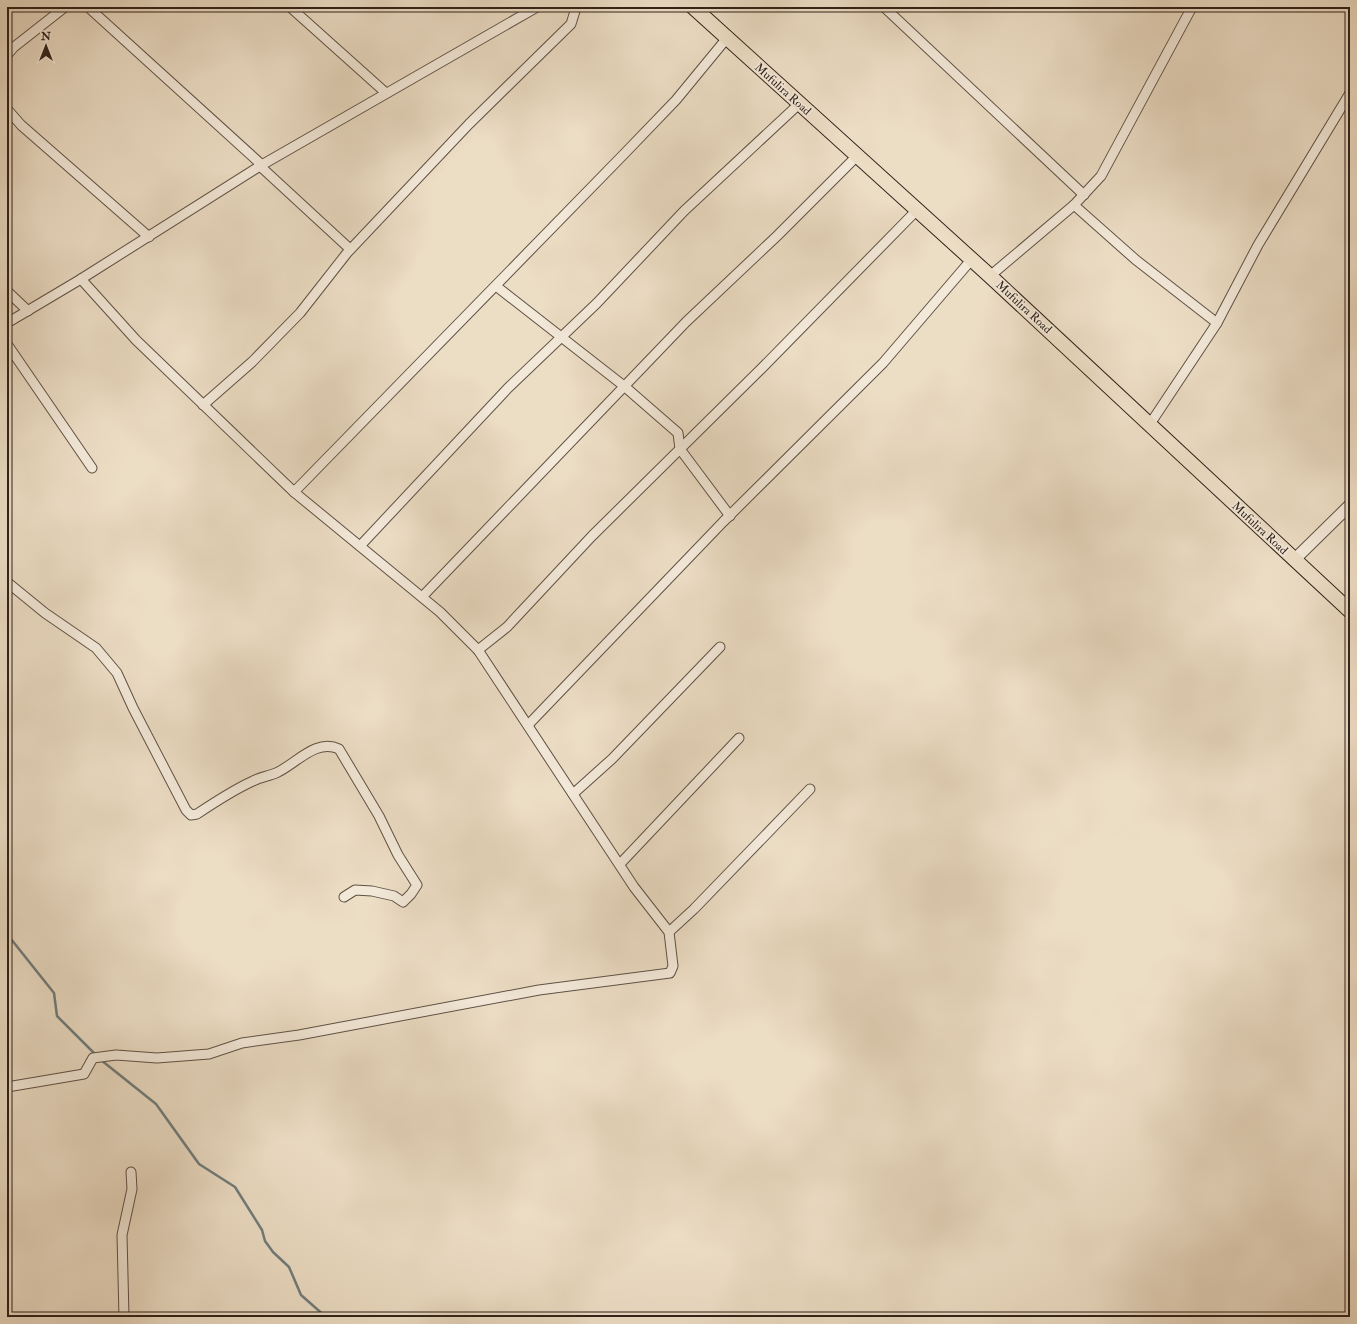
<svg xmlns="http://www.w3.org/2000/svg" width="1357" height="1324" viewBox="0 0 1357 1324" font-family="'IM FELL Double Pica',serif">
	<rect width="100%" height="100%" fill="#ecddc5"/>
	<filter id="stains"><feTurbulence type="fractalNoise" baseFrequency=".005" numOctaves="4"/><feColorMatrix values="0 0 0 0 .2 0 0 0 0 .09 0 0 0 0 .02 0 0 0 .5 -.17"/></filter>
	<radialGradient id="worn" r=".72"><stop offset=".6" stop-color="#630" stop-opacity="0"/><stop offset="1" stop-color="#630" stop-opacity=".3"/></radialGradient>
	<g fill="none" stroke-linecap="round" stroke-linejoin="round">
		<g stroke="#717d7c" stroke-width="2.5">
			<path d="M7,934L54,993L57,1016L96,1055"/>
			<path d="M101,1060L156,1104L199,1164L235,1187L262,1230L265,1241L273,1252L289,1267L301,1295L326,1317"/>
		</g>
		<defs>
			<g id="minor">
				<path d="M88,7L262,165"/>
				<path d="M290,7L386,93"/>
				<path d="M884,7L1084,195"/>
				<path d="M7,55L14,47L65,7"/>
				<path d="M7,109L21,125L149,237"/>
				<path d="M260,166L350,249"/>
				<path d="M1074,205L1136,260L1217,323"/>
				<path d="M990,276L1074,205L1101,176L1192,7"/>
				<path d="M496,286L624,386L678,433L680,449L730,516"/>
				<path d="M7,291L28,311"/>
				<path d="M7,323L81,279L260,166L537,7"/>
				<path d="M7,344L92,468"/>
				<path d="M203,405L252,362L300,313L347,253L469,124L571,24L575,11L573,7"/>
				<path d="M1150,424L1217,323L1258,245L1350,93"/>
				<path d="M294,492L625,153L676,100L727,38"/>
				<path d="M360,546L508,388L597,303L684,211L799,104"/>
				<path d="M7,582L45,613L96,648L117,673L133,708L186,810L191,815L197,814C215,802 233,790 253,781C260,777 269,776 276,773C296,764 316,738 339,749L379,816L398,855L417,885L411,894L403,902L394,896L372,891L355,890L344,897"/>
				<path d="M422,597L686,322L777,236L857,156"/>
				<path d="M478,650L507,627L592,536L761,369L917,210"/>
				<path d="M528,725L723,522L883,363L972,259"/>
				<path d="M573,794L612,759L720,647"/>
				<path d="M620,864L739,738"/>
				<path d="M669,932L694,909L810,789"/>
				<path d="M7,1087L84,1074L93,1058L116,1055L157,1058L209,1054L242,1043L299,1035L539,990L670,973L673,966L669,932L634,887L478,650L440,612L294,492L136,340L81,279"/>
				<path d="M124,1317L122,1235L132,1189L131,1172"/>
			</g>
			<path id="tertiary" d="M1294,560L1350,505"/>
			<path id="primary" d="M693,7L990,276L1350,611"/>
		</defs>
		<use href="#minor" stroke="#5f5145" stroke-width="11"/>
		<use href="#tertiary" stroke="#5f5145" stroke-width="13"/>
		<use href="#primary" stroke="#30221a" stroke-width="16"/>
		<use href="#minor" stroke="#f3e9d9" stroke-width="9"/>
		<use href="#tertiary" stroke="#f3e9d9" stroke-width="11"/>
		<use href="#primary" stroke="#ecddc5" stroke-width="14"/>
	</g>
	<g text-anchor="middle" stroke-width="3" stroke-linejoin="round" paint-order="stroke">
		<g font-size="12" fill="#30221a" stroke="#f3e9d9">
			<text transform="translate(783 89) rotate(42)" y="4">Mufulira Road</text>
			<text transform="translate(1024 307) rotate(43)" y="4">Mufulira Road</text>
			<text transform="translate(1260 528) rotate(43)" y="4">Mufulira Road</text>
		</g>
	</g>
	<rect width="1357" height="1324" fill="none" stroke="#ecddc5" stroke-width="24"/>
	<rect x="8" y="8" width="1341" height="1308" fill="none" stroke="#30221a" stroke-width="2"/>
	<rect x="12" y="12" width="1333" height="1300" fill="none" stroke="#30221a"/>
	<g transform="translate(46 46)" stroke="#f3e9d9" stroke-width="3" paint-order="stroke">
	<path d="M0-3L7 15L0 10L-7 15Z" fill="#30221a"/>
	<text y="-6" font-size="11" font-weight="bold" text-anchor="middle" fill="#30221a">N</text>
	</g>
	<rect width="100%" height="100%" filter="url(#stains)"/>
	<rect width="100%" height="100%" fill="url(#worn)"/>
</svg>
